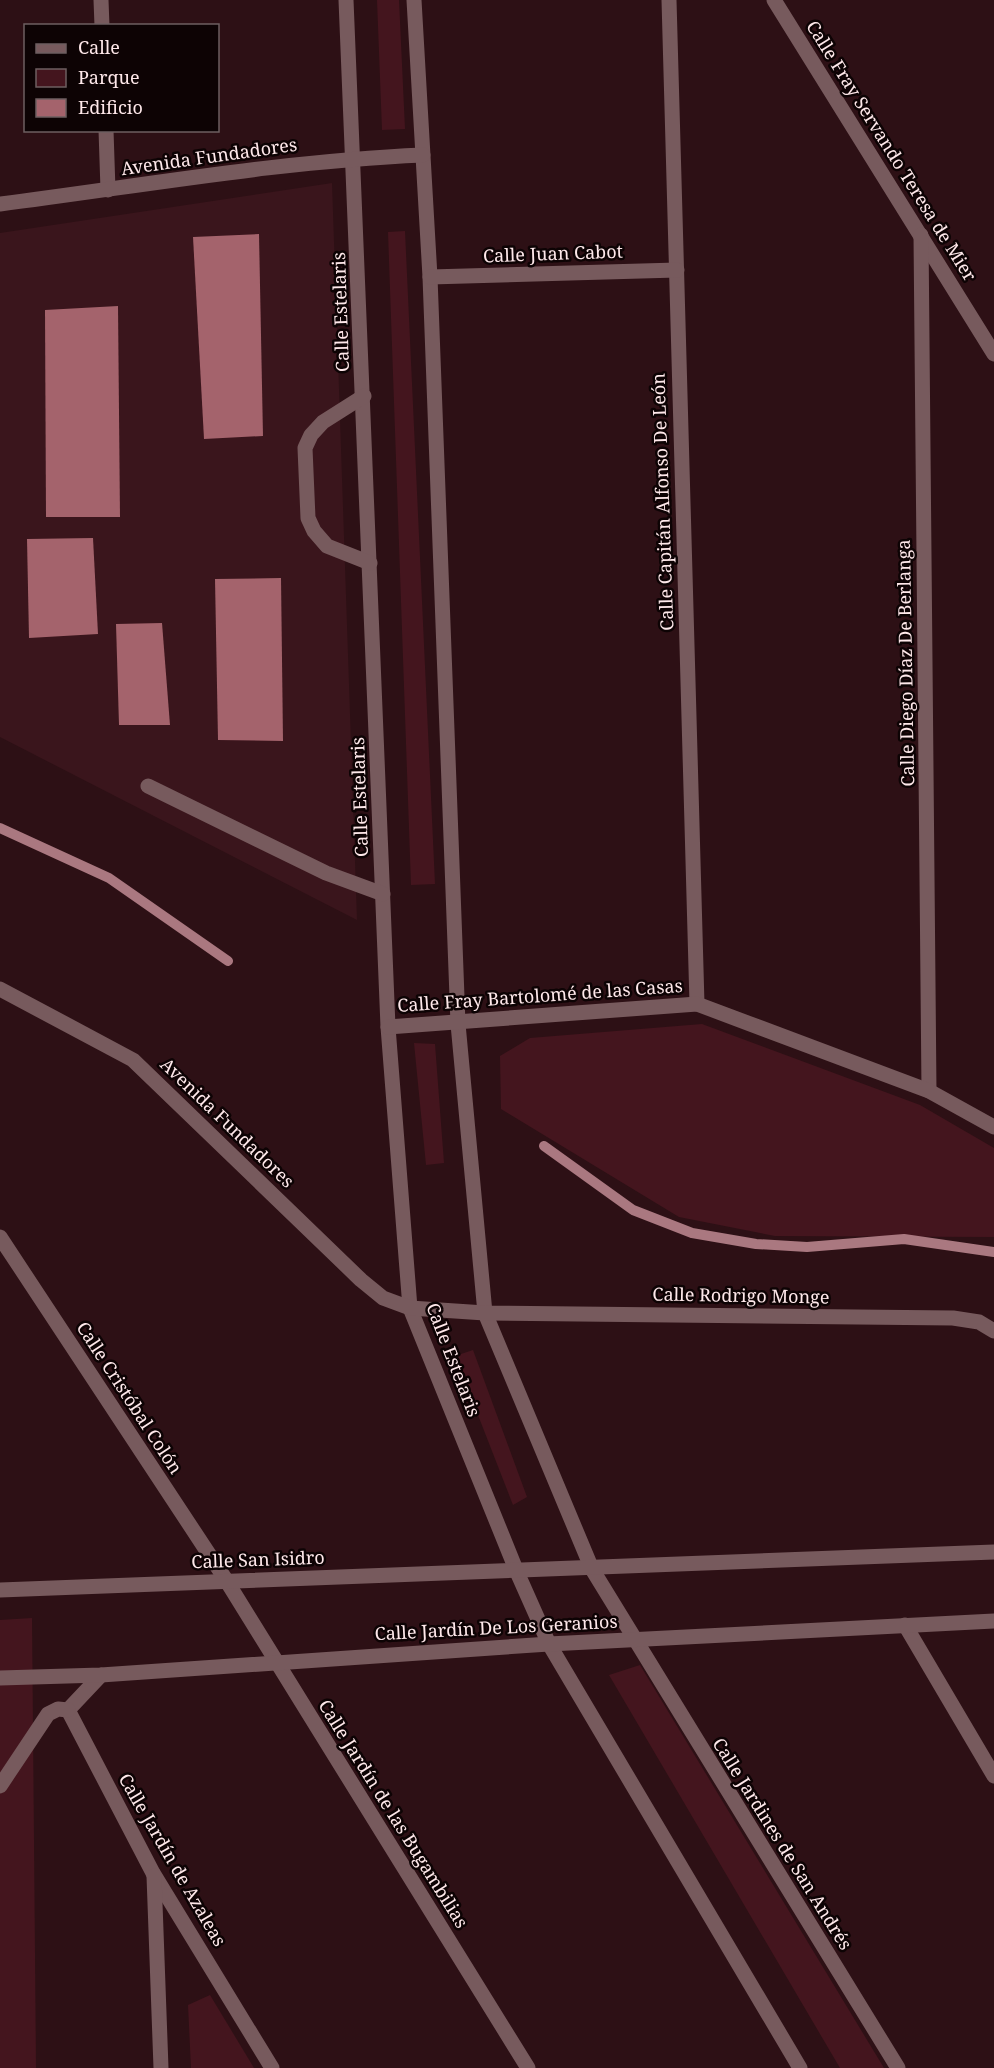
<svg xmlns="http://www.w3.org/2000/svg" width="994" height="2068" viewBox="0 0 994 2068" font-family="'Noto Serif',serif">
	<rect width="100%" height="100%" fill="#2d1015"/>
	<path fill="#3a151c" d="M332,183L357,920L0,737V233Z"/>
	<g fill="#44151e">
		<path d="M377,0H399L405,129L382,130Z"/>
		<path d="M405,231L435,884L411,885L388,232Z"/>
		<path d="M702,1024L920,1105L994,1148V1237L775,1236L679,1217L501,1109L500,1056L530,1038Z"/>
		<path d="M414,1043L435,1044L444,1163L426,1165Z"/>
		<path d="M473,1350L527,1497L513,1505L455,1356Z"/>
		<path d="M32,1618L36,2068H0V1620Z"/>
		<path d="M640,1665L884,2068H840L609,1675Z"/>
		<path d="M210,1995L254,2068H191L188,2005Z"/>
	</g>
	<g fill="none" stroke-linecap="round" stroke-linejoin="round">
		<g stroke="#aa7880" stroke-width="10">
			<path d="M0,828L109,878L228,961"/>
			<path d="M544,1146L633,1210L692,1233L756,1244L807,1247L904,1239L994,1252"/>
		</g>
	</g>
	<g fill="#a4636c">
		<path d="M259,234L263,436L204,439L193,237Z"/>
		<path d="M118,306L120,517H46L45,310Z"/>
		<path d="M93,538L98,634L29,638L27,539Z"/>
		<path d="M281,578L283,741L218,740L215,579Z"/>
		<path d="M162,623L170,725H119L116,624Z"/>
	</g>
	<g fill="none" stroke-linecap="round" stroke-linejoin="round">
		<g stroke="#775a5d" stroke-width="15">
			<path d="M101,0L102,26"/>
			<path d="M346,0L388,1027L410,1308L517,1572L549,1644L800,2068"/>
			<path d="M414,0L430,277L458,1024L485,1313L592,1569L898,2068"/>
			<path d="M669,0L697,1004"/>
			<path d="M774,0L994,354"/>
			<path d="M106,130L108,190"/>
			<path d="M0,204C141,186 281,161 423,155"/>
			<path d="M921,235L929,1091"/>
			<path d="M430,277L677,270"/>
			<path d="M364,396L323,422L311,435L305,448L308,518L314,531L327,546L370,563"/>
			<path d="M148,786L326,873L383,894"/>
			<path d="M0,989L133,1060L361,1280L383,1298L410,1308L485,1313L953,1318L979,1322L994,1331"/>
			<path d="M388,1027L697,1004L929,1091L994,1127"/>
			<path d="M0,1237L226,1580L528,2068"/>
			<path d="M0,1590L994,1552"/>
			<path d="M905,1625L994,1776"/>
			<path d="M101,1675L68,1710L153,1873L272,2068"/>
			<path d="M0,1678L101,1675L549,1644L994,1621"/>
			<path d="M0,1786L48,1714L58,1709L68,1710"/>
			<path d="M154,1876L161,2068"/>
		</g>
	</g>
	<g text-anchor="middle" stroke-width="5" stroke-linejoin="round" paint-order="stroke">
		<g font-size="18" fill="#fee8ea" stroke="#0d0304">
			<text transform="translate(891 151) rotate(58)" y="6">Calle Fray Servando Teresa de Mier</text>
			<text transform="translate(209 157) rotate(-8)" y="6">Avenida Fundadores</text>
			<text transform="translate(553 254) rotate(-2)" y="6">Calle Juan Cabot</text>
			<text transform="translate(341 312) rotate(-92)" y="6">Calle Estelaris</text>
			<text transform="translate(663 502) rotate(-92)" y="6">Calle Capitán Alfonso De León</text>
			<text transform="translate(906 663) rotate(-91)" y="6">Calle Diego Díaz De Berlanga</text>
			<text transform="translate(360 797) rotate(-92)" y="6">Calle Estelaris</text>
			<text transform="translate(540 996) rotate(-4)" y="6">Calle Fray Bartolomé de las Casas</text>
			<text transform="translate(227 1123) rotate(44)" y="6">Avenida Fundadores</text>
			<text transform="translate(741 1296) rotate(1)" y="6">Calle Rodrigo Monge</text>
			<text transform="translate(453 1360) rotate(69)" y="6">Calle Estelaris</text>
			<text transform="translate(129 1398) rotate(57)" y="6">Calle Cristóbal Colón</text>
			<text transform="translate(258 1560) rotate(-2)" y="6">Calle San Isidro</text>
			<text transform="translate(496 1628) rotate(-3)" y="6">Calle Jardín De Los Geranios</text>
			<text transform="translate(393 1814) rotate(58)" y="6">Calle Jardín de las Bugambilias</text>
			<text transform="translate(782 1844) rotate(58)" y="6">Calle Jardines de San Andrés</text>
			<text transform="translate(172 1860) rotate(60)" y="6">Calle Jardín de Azaleas</text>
		</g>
	</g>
	<rect x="24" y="24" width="195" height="108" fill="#0d0304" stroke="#6d5f60" stroke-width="1.5"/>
	<rect x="36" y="44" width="30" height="9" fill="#775a5d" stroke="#6d5f60" stroke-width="1.5"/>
	<text x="78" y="54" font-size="18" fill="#fee8ea">Calle</text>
	<rect x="36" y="69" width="30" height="18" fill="#44151e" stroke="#6d5f60" stroke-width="1.5"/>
	<text x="78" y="84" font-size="18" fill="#fee8ea">Parque</text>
	<rect x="36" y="99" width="30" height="18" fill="#a4636c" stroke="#6d5f60" stroke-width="1.5"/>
	<text x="78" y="114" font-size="18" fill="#fee8ea">Edificio</text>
</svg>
